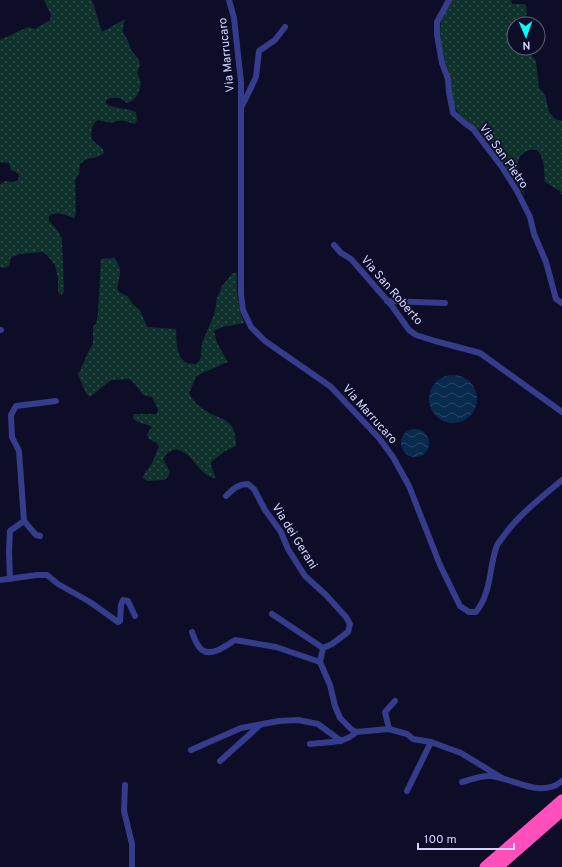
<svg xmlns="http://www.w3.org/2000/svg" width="562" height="867" viewBox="0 0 562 867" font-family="Overpass,sans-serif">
	<defs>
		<pattern id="grass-dots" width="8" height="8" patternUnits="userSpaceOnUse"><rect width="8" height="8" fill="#10322c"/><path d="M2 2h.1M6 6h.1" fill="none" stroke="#324f4c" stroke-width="1.8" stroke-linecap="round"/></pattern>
		<pattern id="water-waves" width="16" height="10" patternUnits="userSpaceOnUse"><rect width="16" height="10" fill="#082a4c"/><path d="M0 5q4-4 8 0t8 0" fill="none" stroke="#2b4867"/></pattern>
	</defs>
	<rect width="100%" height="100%" fill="#0e0d28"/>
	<g fill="url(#grass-dots)">
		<path d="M44,0H92L102,32L125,19L123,27V32L128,41L131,50L139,60L140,65L137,73L141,82C140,91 137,100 127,103C119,97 116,96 106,100V104C116,109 127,108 136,112L137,120L135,124C127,122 120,118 112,123L98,120C91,125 91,132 92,140L103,149L104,153C96,160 90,155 80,164L79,173L75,181L76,214L74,218C65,215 57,210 49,216V221L58,231L62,239L64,292L61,295L58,292V278L55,265L46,254L42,252L20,254L11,257L9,266L4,268L0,267V185L5,181L14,182L18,180L19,175L16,172L11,170L9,163L0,162V40L28,27L35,29L50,20L51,15Z"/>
		<path d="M451,0H511L512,4H525L527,11L525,24H514V48H528L531,55L536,61L539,88L545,95L549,112L555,119L562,121V196L560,191L545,182C544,171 545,143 527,151C523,153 520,155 519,159C516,171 522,185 525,196L487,140L478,130L459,114L455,109L452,101L451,82L441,46L440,32L441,22Z"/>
		<path d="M114,258C123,267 120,277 117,288L119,292L127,296L133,304L140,310L147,327L176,329C177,345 175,365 196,364L199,361L201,357L202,343L214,315L217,298L222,286L233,273H237C236,290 238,307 244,323L222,327L214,331L217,343L228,362L200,374L196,377L189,393C193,402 202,409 211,414C218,417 226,419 231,425C235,430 236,440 236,446L225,451L211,462V466L216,478C204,478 196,463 188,455C184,452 180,451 177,449L168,452L163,459L170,472L168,477L164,480L147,481L143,478C144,471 150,468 153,461C156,456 156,451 159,446L157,443L149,439L147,435L149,431L152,427C146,423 138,424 133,418L134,414H157L158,409L152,397L143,395L135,384L129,379L111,380L90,397C83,392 83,383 78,375C81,369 90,347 93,344V327L96,323L98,314L101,259Z"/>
	</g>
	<g fill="url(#water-waves)">
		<circle cx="453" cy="399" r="24"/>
		<circle cx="415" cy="443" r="14"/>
	</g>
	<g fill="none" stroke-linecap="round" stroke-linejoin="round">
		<g stroke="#343c8b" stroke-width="6">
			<path d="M229,0L234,18L241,82V294L243,310L251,327L265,341L324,382L331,387L379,438L393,457L409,486L440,565L460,606L469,612H476C491,593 489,570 496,548C497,544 500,541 503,537C518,515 541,498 562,480"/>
			<path d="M449,0L437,22V35L442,63L448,79L449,92L453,113L466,124L473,129L502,167L517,191L530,217L534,234L546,262L556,299L562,303"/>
			<path d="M242,106L256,77L259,51L275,40L285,27"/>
			<path d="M334,245L341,253L351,259L392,306L409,330L416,335L435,341L480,353L562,412"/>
			<path d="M387,301L445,303"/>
			<path d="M0,330H1"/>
			<path d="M226,496C233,489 238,484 248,484L254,489L265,510L281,532L288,549L305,576L326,595L346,617L350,624L348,632L332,644L323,648L320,662L330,685L335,706L340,718L351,729L356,732L389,729L407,734L413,739L431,742L461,753L502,778"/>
			<path d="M24,521L19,451L12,437L11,415L16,406L56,401"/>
			<path d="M10,579L9,551L10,531L24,521L36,535L40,536"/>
			<path d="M0,580L37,575H47L58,584L90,602L118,622L120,621L121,605L123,600L128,601L135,616"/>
			<path d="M272,614L323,648"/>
			<path d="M192,632C194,638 197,646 202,650C212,657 227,645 235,640L276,647L320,662"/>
			<path d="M389,729L385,712L395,701"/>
			<path d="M310,744C325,742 345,744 356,732"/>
			<path d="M191,750L241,728L279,721L298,720L318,724L341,741"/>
			<path d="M220,761L260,725"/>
			<path d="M462,782C471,780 481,775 490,776C514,778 541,799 562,781"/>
			<path d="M125,785L124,811L132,844V867"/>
			<path d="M407,791L431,742"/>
		</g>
		<g stroke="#ff4fbb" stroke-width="11">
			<path d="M485,867L562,800"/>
			<path d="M498,867L562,811"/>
		</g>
	</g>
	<g text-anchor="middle" stroke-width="3.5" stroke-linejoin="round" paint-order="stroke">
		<g font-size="12" fill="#d4d5ff" stroke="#0e0d28">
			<text transform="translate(226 55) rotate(-96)" y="4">Via Marrucaro</text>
			<text transform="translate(504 156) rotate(55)" y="4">Via San Pietro</text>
			<text transform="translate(392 290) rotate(49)" y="4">Via San Roberto</text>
			<text transform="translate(370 414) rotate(48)" y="4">Via Marrucaro</text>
			<text transform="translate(295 536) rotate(58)" y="4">Via dei Gerani</text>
		</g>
	</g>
	<g transform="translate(526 36) rotate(178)"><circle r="19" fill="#0e0d28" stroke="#5d5d7e"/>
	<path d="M0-3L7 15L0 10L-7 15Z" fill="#00fff6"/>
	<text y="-6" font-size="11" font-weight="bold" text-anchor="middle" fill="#d4d5ff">N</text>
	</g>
	<path d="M418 843v6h96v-6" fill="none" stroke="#d4d5ff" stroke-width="2"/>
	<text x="424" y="843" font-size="12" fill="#d4d5ff" stroke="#0e0d28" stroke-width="3" paint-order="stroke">100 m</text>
</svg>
